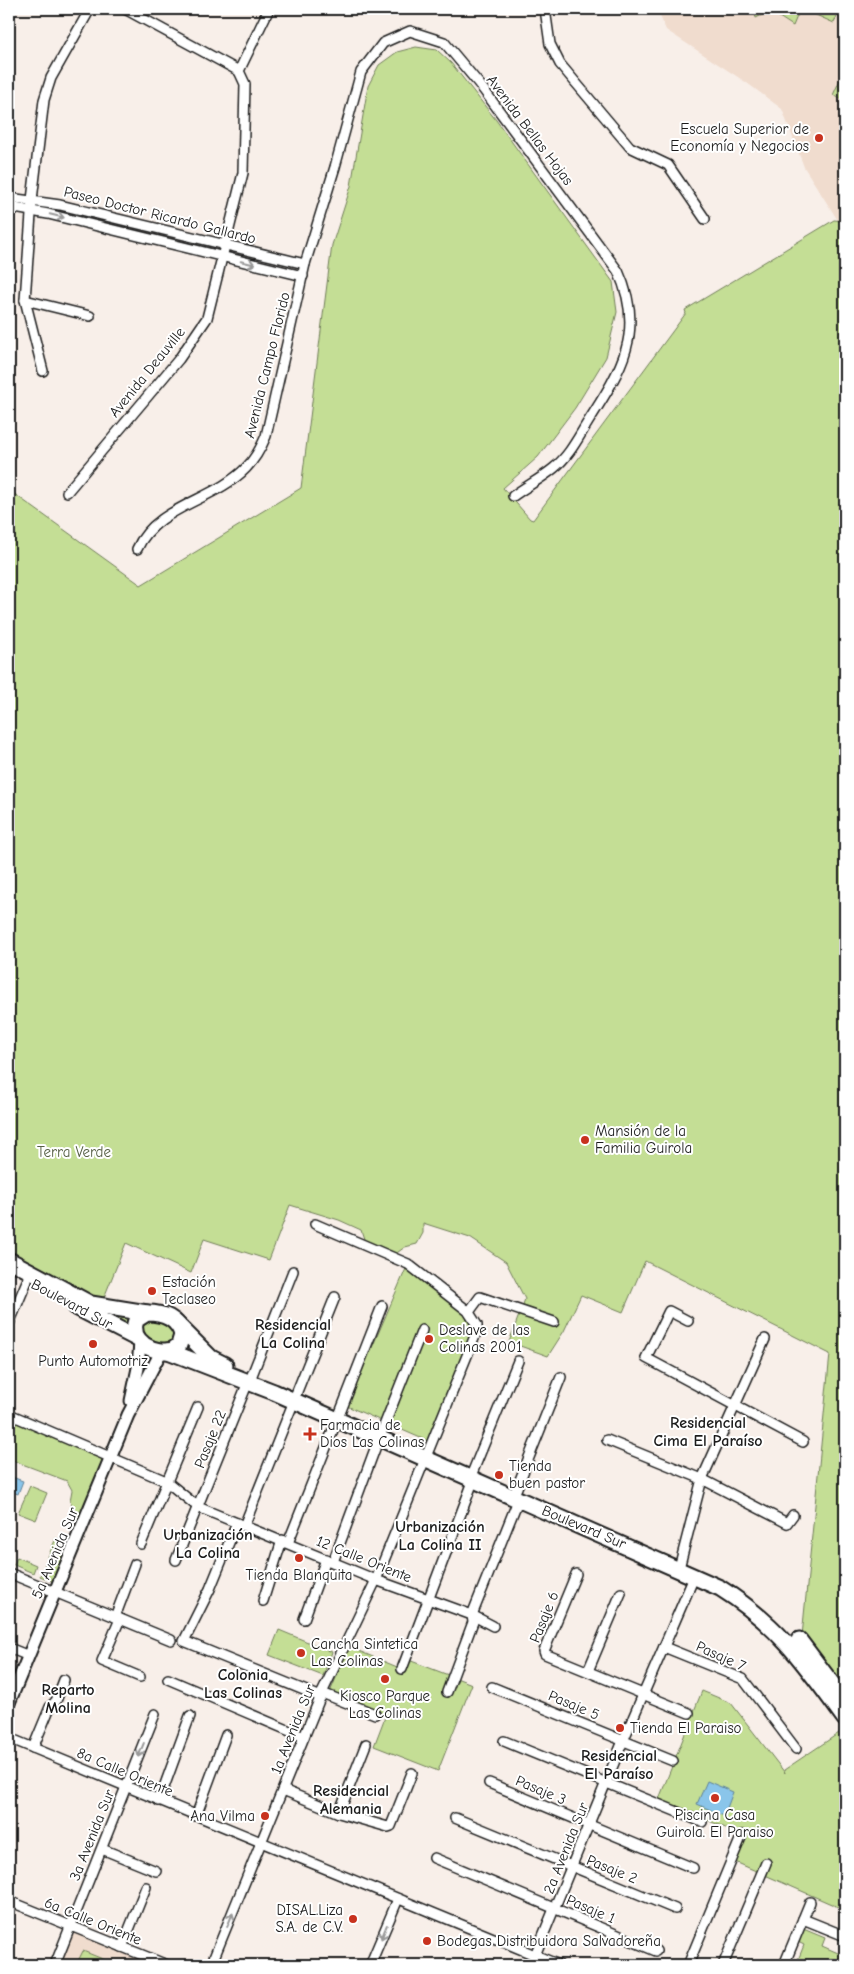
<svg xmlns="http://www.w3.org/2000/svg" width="854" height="1974" viewBox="0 0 854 1974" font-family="'Comic Neue',sans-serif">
	<rect width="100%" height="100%" fill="#f8efe9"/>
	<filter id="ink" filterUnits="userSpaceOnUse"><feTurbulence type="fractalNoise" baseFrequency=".02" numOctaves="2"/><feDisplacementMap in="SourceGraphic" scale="10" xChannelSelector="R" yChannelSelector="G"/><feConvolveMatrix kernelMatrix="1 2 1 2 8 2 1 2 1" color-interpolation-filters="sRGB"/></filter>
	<g filter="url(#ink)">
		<g fill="#f0dcce">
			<path d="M657,9H845V221L839,222L804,167L782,109L747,83L666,30Z"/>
			<path d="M79,1933L160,1965H56L68,1936Z"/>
		</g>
		<g fill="#c4de95" stroke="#707d58">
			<path d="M754,9H800L793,26L770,11L756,18Z"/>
			<path d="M808,9H840L834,23L807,11Z"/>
			<path d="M416,47L437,50L451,63L496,120L613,282L617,312L606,357L575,408L538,457L503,488L530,519L533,520L686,313L685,310L834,220L845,221V1691L802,1636L830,1354L645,1261L623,1312L581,1295L564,1331L548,1356L509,1342L525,1299L506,1262L470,1238L423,1223V1233L417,1244L405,1247L394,1255L365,1242L361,1230L339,1220L290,1205L269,1260L204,1239L191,1273L126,1243L99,1310L130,1317L124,1327L9,1254V490L141,585L301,488L332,245L351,186L368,86L379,65L397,52Z"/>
			<path d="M845,69V101L833,95Z"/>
			<path d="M408,1264L473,1317L476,1334L432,1443L347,1406Z"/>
			<path d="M145,1319C158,1320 170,1323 175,1336L172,1343L156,1345L141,1335V1322Z"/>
			<path d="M9,1417L107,1457L80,1525L70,1501L72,1490L67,1481L9,1459Z"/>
			<path d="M30,1486L47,1493L36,1520L18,1513Z"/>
			<path d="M56,1538L72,1544L56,1583L40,1576Z"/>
			<path d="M17,1557L36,1565L33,1573L14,1565Z"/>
			<path d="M279,1630L332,1652L323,1676L269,1655Z"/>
			<path d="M349,1647L402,1669L406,1659L472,1684L438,1771L374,1746L385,1717L328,1697Z"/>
			<path d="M702,1691L731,1703L785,1773L784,1770L845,1729V1910L733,1861L744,1836L659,1799Z"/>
			<path d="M801,1928L825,1938L822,1946L845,1956V1965H796L804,1945L796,1941Z"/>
			<path d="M83,1951L105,1960L103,1965H76Z"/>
		</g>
		<g fill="#8ac5ea" stroke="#5e8198">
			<path d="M9,1476L23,1481L18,1494L9,1491Z"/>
			<path d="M707,1781L733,1792L724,1816L697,1804Z"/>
		</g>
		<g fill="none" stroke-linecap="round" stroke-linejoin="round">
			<defs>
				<g id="minor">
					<path d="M125,9L239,71"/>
					<path d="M545,9L550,44L560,64L630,147L668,165L705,219"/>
					<path d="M9,198L60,205L305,264"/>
					<path d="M9,207L48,214L303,276"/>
					<path d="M25,300L90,316"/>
					<path d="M43,371L25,300L32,200L44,100L51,78L90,9"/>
					<path d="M67,492L179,359L207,318L243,173L245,84L239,71L269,9"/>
					<path d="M137,549C156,506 214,501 246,468C255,459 261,448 266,436L305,264L335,167L361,72L383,43L410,31L444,42L480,85L618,271C646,332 621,370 588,422C578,438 569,456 554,468C542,478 527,486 513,496"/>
					<path d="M469,1312L480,1297L554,1322"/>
					<path d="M688,1321L669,1311L646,1358L803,1442"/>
					<path d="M9,1324L27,1281"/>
					<path d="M252,1375L293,1271"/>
					<path d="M296,1394L335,1297"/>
					<path d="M340,1413L382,1306"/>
					<path d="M9,1414L166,1481L198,1507L376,1580L472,1615L493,1626"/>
					<path d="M382,1431L422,1330"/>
					<path d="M607,1440L702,1479L787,1523L793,1515"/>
					<path d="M473,1471L518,1361"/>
					<path d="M516,1490L561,1377"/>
					<path d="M237,1523L210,1589L184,1641L321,1697"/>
					<path d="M244,1526L294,1401"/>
					<path d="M288,1543L337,1420"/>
					<path d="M141,1544L198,1407"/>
					<path d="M176,1560L248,1382"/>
					<path d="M333,1562L379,1438"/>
					<path d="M679,1568L702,1479L765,1339"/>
					<path d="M9,1573L171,1640"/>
					<path d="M576,1574L544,1651L545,1654L689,1713"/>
					<path d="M263,1601L282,1540"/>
					<path d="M115,1617L135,1564"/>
					<path d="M120,1619L102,1661L140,1677"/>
					<path d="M304,1619L326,1559"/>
					<path d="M664,1647L743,1679L796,1749"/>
					<path d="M9,1648L29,1656"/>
					<path d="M402,1669L474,1479"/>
					<path d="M588,1671L621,1593"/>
					<path d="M168,1679L304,1737"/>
					<path d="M492,1687L673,1761"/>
					<path d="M447,1692L473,1622L472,1615L519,1498"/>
					<path d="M322,1693L375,1714"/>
					<path d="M9,1738L559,1965"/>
					<path d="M504,1741L702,1822"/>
					<path d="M33,1748L50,1707L56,1701L64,1680"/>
					<path d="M489,1783L693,1868"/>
					<path d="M283,1790L339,1813L388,1827L391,1826L412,1773"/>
					<path d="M159,1801L190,1716"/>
					<path d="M339,1813L366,1744"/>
					<path d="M196,1816L226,1735"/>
					<path d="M455,1818L675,1909"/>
					<path d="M102,1849L156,1871"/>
					<path d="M434,1858L656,1951"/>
					<path d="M9,1901L167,1965"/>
					<path d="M803,1919L845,1936"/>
					<path d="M122,1947L146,1887"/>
					<path d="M55,1965L155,1714"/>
					<path d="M211,1965L322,1693L376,1580L477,1331V1325L468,1311L408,1264L315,1224"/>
					<path d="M370,1965L398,1899"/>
					<path d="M531,1965L623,1741L695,1575"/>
					<path d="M688,1965L742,1835"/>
					<path d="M723,1965L766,1863"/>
					<path d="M784,1965L810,1902"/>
				</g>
				<g id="tertiary">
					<path d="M131,1401L138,1368L140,1342"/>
					<path d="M9,1703L128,1415L162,1350"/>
				</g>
				<g id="trunk">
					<path d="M9,1260L91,1304L147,1313"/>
					<path d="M76,1307L136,1338"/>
					<path d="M147,1313C163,1313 178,1318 182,1335L179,1345L173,1350C155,1355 128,1342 136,1320Z"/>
					<path d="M176,1323L211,1358L225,1365"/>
					<path d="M168,1351L274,1392L720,1588C778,1624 806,1665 845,1719"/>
					<path d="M799,1640L845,1701"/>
				</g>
			</defs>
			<use href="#minor" stroke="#1c1c1c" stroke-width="12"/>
			<use href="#tertiary" stroke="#1c1c1c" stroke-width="15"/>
			<use href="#trunk" stroke="#1c1c1c" stroke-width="19"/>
			<use href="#minor" stroke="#fff" stroke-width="9"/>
			<use href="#tertiary" stroke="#fff" stroke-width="11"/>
			<use href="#trunk" stroke="#fff" stroke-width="15"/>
		</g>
		<defs><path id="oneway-shaft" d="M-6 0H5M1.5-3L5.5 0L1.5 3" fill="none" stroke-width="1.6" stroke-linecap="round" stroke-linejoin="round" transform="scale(1.25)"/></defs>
		<g stroke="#999">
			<use href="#oneway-shaft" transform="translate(57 216) rotate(14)"/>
			<use href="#oneway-shaft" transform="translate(248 263) rotate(13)"/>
			<use href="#oneway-shaft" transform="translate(141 1750) rotate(112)"/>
			<use href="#oneway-shaft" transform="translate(230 1920) rotate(-68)"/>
			<use href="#oneway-shaft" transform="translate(384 1932) rotate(112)"/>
		</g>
	</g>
	<g fill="#c8321e" stroke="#fff" stroke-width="2">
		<circle cx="819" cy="138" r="5"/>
		<circle cx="585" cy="1140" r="5"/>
		<circle cx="152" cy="1291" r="5"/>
		<circle cx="429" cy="1339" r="5"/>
		<circle cx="93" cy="1344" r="5"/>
		<path d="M307.5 1426.5h5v5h5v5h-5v5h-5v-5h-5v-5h5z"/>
		<circle cx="499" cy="1475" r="5"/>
		<circle cx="299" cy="1558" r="5"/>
		<circle cx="301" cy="1653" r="5"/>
		<circle cx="385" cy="1679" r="5"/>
		<circle cx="620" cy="1728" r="5"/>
		<circle cx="715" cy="1798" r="5"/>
		<circle cx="265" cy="1816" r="5"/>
		<circle cx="353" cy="1919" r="5"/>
		<circle cx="427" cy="1941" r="5"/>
	</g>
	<g text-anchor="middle" stroke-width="4" stroke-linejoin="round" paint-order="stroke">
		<g font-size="15" fill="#1c1c1c" stroke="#fff" text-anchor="start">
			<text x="809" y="134" text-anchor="end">Escuela Superior de<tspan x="809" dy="17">Economía y Negocios</tspan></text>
			<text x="595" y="1136">Mansión de la<tspan x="595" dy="17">Familia Guirola</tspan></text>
			<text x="162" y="1287">Estación<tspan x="162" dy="17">Teclaseo</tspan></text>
			<text x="439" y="1335">Deslave de las<tspan x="439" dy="17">Colinas 2001</tspan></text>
			<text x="93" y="1366" text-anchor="middle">Punto Automotriz</text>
			<text x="320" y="1430">Farmacia de<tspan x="320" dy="17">Dios Las Colinas</tspan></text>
			<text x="509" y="1471">Tienda<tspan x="509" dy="17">buen pastor</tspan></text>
			<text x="299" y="1580" text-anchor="middle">Tienda Blanquita</text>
			<text x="311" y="1649">Cancha Sintetica<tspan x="311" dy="17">Las Colinas</tspan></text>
			<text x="385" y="1701" text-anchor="middle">Kiosco Parque<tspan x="385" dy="17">Las Colinas</tspan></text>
			<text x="630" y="1733">Tienda El Paraiso</text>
			<text x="715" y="1820" text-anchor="middle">Piscina Casa<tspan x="715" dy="17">Guirola. El Paraiso</tspan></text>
			<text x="255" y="1821" text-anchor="end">Ana Vilma</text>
			<text x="343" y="1915" text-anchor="end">DISAL.Liza<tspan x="343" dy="17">S.A. de C.V.</tspan></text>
			<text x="437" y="1946">Bodegas Distribuidora Salvadoreña</text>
		</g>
		<g font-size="15" fill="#1c1c1c" stroke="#fff">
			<text transform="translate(530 130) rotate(53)" y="5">Avenida Bellas Hojas</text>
			<text transform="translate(160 215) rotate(14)" y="5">Paseo Doctor Ricardo Gallardo</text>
			<text transform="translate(267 365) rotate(-76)" y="5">Avenida Campo Florido</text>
			<text transform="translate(147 372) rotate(-51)" y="5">Avenida Deauville</text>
			<text transform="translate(72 1304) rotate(28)" y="5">Boulevard Sur</text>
			<text transform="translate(210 1439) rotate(-68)" y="5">Pasaje 22</text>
			<text transform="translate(584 1527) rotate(23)" y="5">Boulevard Sur</text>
			<text transform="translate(55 1553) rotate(-67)" y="5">5a Avenida Sur</text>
			<text transform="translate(364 1559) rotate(22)" y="5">12 Calle Oriente</text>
			<text transform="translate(544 1617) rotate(-68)" y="5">Pasaje 6</text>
			<text transform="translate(721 1656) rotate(24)" y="5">Pasaje 7</text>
			<text transform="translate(574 1705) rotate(23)" y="5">Pasaje 5</text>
			<text transform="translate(293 1729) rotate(-68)" y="5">1a Avenida Sur</text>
			<text transform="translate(125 1772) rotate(23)" y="5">8a Calle Oriente</text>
			<text transform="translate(541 1790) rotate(23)" y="5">Pasaje 3</text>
			<text transform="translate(92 1835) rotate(-68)" y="5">3a Avenida Sur</text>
			<text transform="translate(566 1848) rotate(-68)" y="5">2a Avenida Sur</text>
			<text transform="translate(612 1869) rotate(22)" y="5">Pasaje 2</text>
			<text transform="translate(591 1909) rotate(23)" y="5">Pasaje 1</text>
			<text transform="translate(93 1921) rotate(22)" y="5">6a Calle Oriente</text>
		</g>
		<g font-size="15" fill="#576046" stroke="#fff">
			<text x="74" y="1157">Terra Verde</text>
		</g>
		<g font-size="16" font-weight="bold" fill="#1c1c1c" stroke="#fff">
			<text x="293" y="1330">Residencial<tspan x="293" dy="18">La Colina</tspan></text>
			<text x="708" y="1428">Residencial<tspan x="708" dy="18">Cima El Paraíso</tspan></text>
			<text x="440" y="1532">Urbanización<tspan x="440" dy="18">La Colina II</tspan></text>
			<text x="208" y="1540">Urbanización<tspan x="208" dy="18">La Colina</tspan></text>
			<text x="243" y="1680">Colonia<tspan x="243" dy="18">Las Colinas</tspan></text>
			<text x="68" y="1695">Reparto<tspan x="68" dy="18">Molina</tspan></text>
			<text x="619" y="1761">Residencial<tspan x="619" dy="18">El Paraíso</tspan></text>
			<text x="351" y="1796">Residencial<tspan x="351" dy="18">Alemania</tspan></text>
		</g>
	</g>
	<rect width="854" height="1974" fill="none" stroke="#fff" stroke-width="30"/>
	<rect x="15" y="15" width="824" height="1944" fill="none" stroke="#1c1c1c" stroke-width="2" filter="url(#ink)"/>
</svg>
